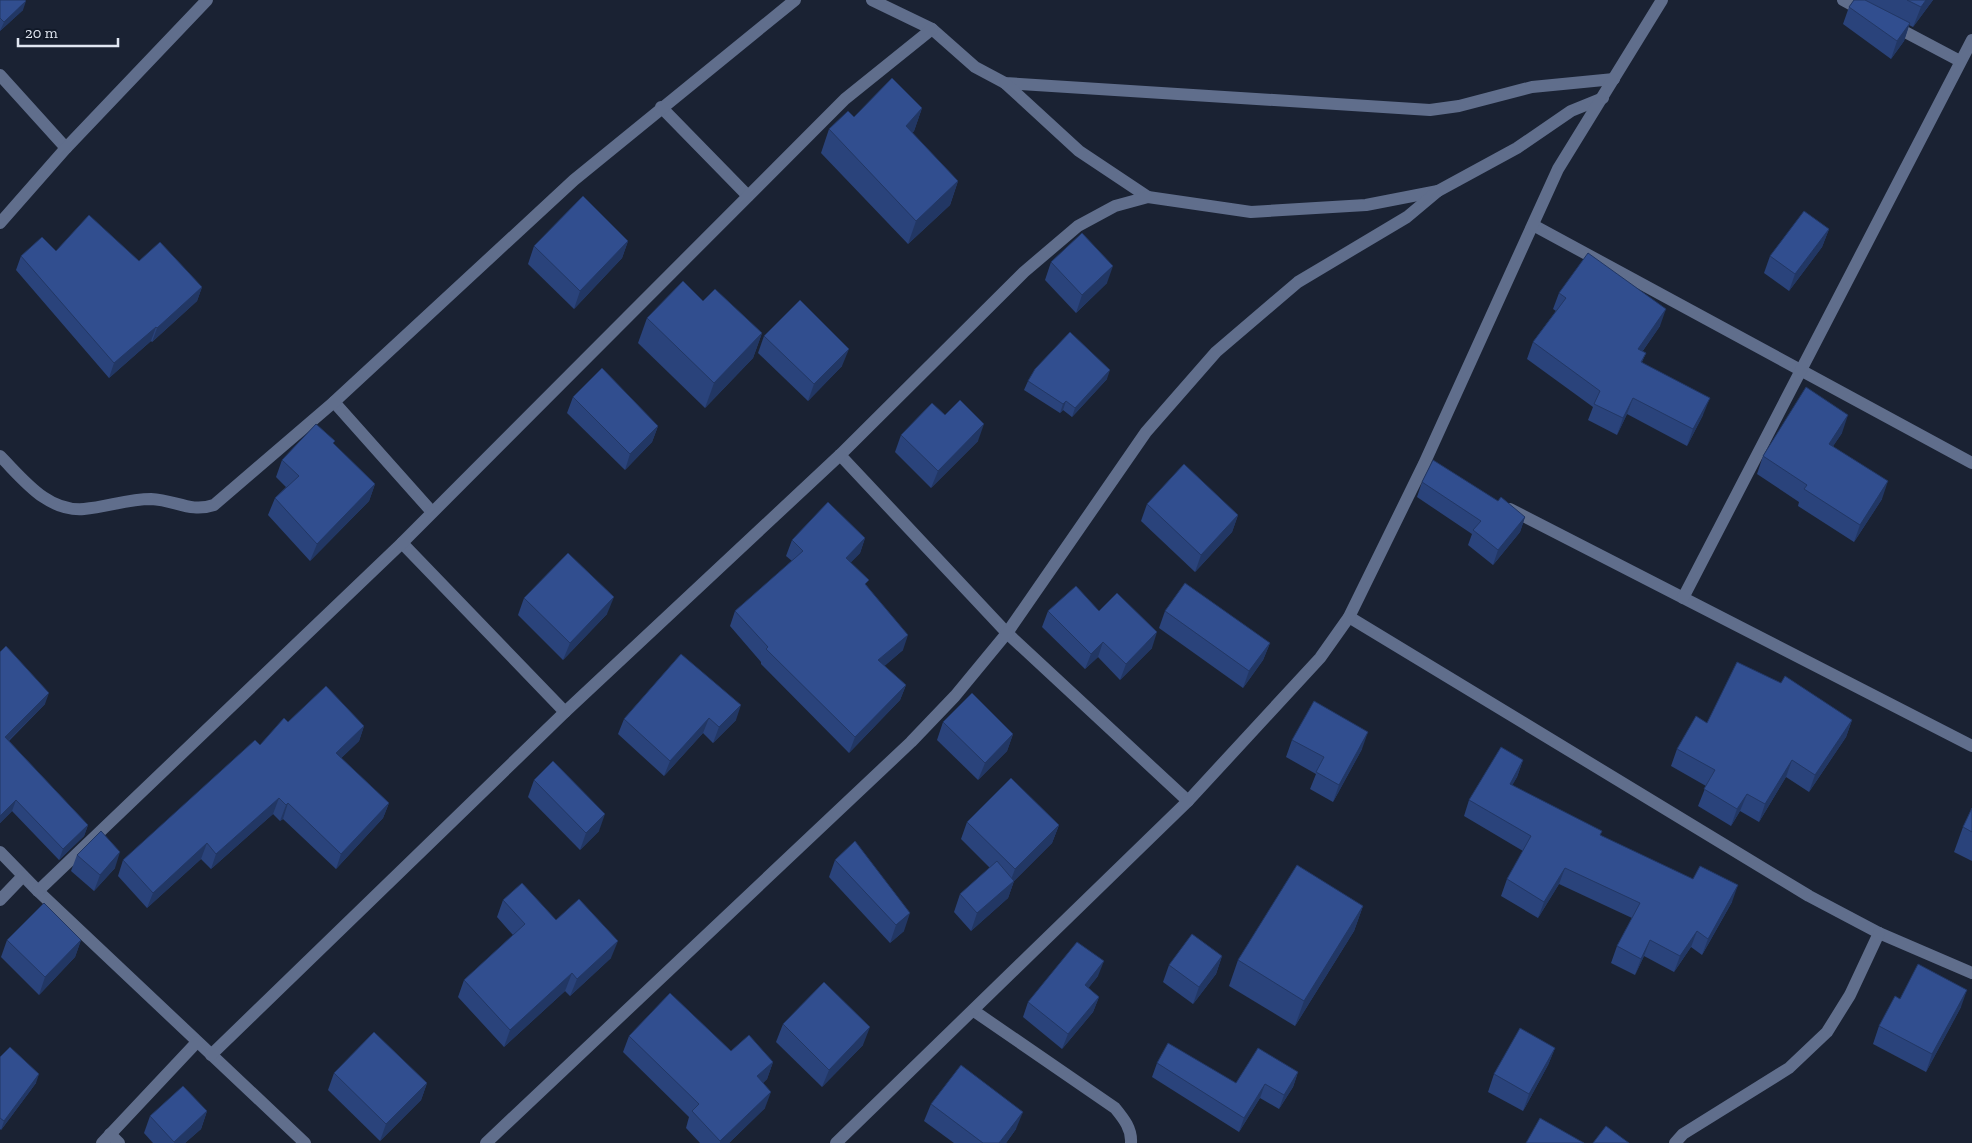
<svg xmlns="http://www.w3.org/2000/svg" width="1972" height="1143" viewBox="0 0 1972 1143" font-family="'Zilla Slab',serif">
	<rect width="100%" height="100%" fill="#1a2233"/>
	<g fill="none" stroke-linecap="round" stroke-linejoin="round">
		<g stroke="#606e8c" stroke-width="12">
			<path d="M872,0L932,29L975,67L1005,83L1430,110L1459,106L1532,87L1614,79"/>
			<path d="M1843,0L1865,12"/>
			<path d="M1892,25L1960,61"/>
			<path d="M0,75L66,148"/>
			<path d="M1005,83L1079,151L1148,197"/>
			<path d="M661,107L748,196"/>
			<path d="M0,223L66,148L207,0"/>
			<path d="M1533,225L1972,463"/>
			<path d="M334,402L432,512"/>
			<path d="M840,455L1007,633L1188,801"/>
			<path d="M0,456C23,479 47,512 84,509C107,507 128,499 151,499C176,500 190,513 214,505L334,402L574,180L795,0"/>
			<path d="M1510,509L1972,746"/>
			<path d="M402,543L565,712"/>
			<path d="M1683,598L1972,40"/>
			<path d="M1349,617L1809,896L1879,933L1972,973"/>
			<path d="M0,852L38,891L305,1143"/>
			<path d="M38,891L402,543L845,99L932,29"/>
			<path d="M0,900L23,876"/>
			<path d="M974,1011L1115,1108C1124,1119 1132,1129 1131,1143"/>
			<path d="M211,1055L565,712L840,455L1024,272L1078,226L1115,206L1148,197L1251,212L1366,205L1438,191"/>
			<path d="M110,1134L119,1143"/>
			<path d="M102,1143L197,1042"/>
			<path d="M486,1143L911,742L955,696L1007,633L1146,432L1216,352L1298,282L1407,217L1438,191L1517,148L1571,111L1603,98"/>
			<path d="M836,1143L1188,801L1320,658L1349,617L1424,464L1558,169L1662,0"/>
			<path d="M1675,1143L1683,1134L1789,1068L1827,1032L1850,995L1879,933"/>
		</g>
	</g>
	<g fill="#2a437b">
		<path d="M0,0L23,10L0,31Z"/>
		<path d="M1854,0H1933L1913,27L1909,25L1904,41L1891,59L1843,24L1849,7Z"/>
		<path d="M922,108L914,131L912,133L958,181L950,205L908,244L821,153L829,129L854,117Z"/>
		<path d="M1829,229L1822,247L1789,291L1764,273L1770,256Z"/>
		<path d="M628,241L622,258L574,309L528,264L534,246Z"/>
		<path d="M56,251L139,261L202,287L197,301L152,342L151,341L109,378L16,270L21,256Z"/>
		<path d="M1051,262L1107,283L1076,313L1045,280Z"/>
		<path d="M1559,293L1660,326L1642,352L1646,353L1642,362L1703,415L1687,446L1627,414L1617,435L1588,420L1593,407L1527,359L1533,342L1556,311L1553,309Z"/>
		<path d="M703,301L762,333L753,358L705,408L638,343L647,318Z"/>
		<path d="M764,336L842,366L808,401L758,353Z"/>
		<path d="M1107,379L1072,417L1063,410L1060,413L1024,390L1028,381Z"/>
		<path d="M573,397L658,426L652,442L625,470L567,413Z"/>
		<path d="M945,415L978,441L931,488L895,452L901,435Z"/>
		<path d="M1842,433L1833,446L1882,499L1854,542L1798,506L1799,502L1757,474L1763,456Z"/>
		<path d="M334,444L375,484L369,501L310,561L268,515L275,498L286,487L276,477L282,460Z"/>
		<path d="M1422,482L1498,501L1525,517L1520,532L1493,565L1468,545L1472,534L1417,497Z"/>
		<path d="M1147,504L1238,515L1232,532L1195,572L1141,521Z"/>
		<path d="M865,538L860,553L850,563L867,586L903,650L884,666L906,685L900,700L849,753L761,664V662L730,626L735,611L792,561L786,556L792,540Z"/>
		<path d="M524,598L607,614L563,660L518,615Z"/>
		<path d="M1048,611H1099L1152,648L1120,680L1098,657L1085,669L1042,627Z"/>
		<path d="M1165,611L1270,643L1263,660L1243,688L1159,628Z"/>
		<path d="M0,652L45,704L9,741L88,825L84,836L59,860L12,811L0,823Z"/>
		<path d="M681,654L736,720L713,743L703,733L664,776L618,734L624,719Z"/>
		<path d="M1852,720L1846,737L1809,792L1786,777L1759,822L1740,811L1731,826L1698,806L1706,786L1671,766L1677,749L1707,723Z"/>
		<path d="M288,722L364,726L359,741L341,758L389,803L383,818L336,869L283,819L280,821L273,814L211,869L201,859L147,908L118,876L123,860Z"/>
		<path d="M943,722L1013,734L1007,751L978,780L937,740Z"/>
		<path d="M1292,740L1362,749L1333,802L1310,789L1316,774L1286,757Z"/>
		<path d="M1523,760L1517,777L1512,785L1600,836L1732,902L1702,955L1691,947L1674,972L1644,956L1635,975L1611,963L1617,946L1632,918L1559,884L1538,918L1501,896L1507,879L1523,851L1464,816L1469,800Z"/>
		<path d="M534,780L599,831L580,850L528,797Z"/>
		<path d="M1972,808V861L1954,852L1963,827Z"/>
		<path d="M967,822L1059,825L1052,843L1014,881L1008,898L971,931L954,912L960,894L990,868L961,839Z"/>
		<path d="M77,855L115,868L94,891L71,871Z"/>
		<path d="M835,860L904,931L890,943L829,877Z"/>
		<path d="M503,900L556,920L611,958L570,996L565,991L504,1047L458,997L464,980L513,935L497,917Z"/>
		<path d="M1363,906L1354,931L1295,1026L1229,986L1238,960Z"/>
		<path d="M7,940H81L75,957L39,995L1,957Z"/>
		<path d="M1222,956L1216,974L1193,1004L1163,982L1169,965Z"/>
		<path d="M1098,976L1088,988L1099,997L1093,1012L1062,1049L1023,1017L1028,1002Z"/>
		<path d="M1900,999L1961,1007L1926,1072L1873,1044L1879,1026Z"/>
		<path d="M783,1024L863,1045L822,1087L776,1042Z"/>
		<path d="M629,1036L731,1051L773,1062L767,1079L763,1083L765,1108L729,1143H700L686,1128L689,1117L623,1052Z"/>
		<path d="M1555,1048L1548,1065L1523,1111L1488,1092L1494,1074Z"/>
		<path d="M0,1057L36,1083L1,1130L0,1129Z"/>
		<path d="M1157,1063L1236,1083L1298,1072L1293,1087L1279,1109L1260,1098L1239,1132L1152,1077Z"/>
		<path d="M334,1073L427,1083L421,1100L380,1141L328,1090Z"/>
		<path d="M931,1104L1016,1129L1006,1143H954L924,1121Z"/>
		<path d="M207,1111L201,1129L185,1143H153L144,1133L150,1116Z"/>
	</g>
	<g fill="#223764">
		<path d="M1926,0H1933L1913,27L1921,7Z"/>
		<path d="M26,1L23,10L0,31L4,22Z"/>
		<path d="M1910,23L1904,41L1891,59L1897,41Z"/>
		<path d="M922,108L914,131L897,149L906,126Z"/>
		<path d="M958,181L950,205L908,244L916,221Z"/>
		<path d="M1829,229L1822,247L1789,291L1795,274Z"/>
		<path d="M628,241L622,258L574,309L580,291Z"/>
		<path d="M1113,266L1107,283L1076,313L1082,295Z"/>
		<path d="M202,287L197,301L152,342L157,328Z"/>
		<path d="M1666,309L1660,326L1632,366L1638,349Z"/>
		<path d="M156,327L151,341L109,378L114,363Z"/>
		<path d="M762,333L753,358L705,408L714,383Z"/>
		<path d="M849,349L842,366L808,401L814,384Z"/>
		<path d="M1110,370L1107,379L1072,417L1075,408Z"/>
		<path d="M1633,398L1627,414L1617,435L1623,418Z"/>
		<path d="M1710,398L1703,415L1687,446L1693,429Z"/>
		<path d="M1066,401L1063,410L1060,413L1063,404Z"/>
		<path d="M1848,415L1842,433L1823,461L1829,444Z"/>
		<path d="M984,424L978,441L931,488L938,471Z"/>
		<path d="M658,426L652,442L625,470L630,454Z"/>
		<path d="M1888,481L1882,499L1854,542L1860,525Z"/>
		<path d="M375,484L369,501L310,561L317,544Z"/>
		<path d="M1238,515L1232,532L1195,572L1201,555Z"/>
		<path d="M1525,517L1520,532L1493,565L1498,550Z"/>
		<path d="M865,538L860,553L840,573L846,558Z"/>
		<path d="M614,597L607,614L563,660L570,643Z"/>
		<path d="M1157,632L1152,648L1120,680L1126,664Z"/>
		<path d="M908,635L903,650L873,676L878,660Z"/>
		<path d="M1103,642L1098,657L1085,669L1091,654Z"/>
		<path d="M1270,643L1263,660L1243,688L1249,671Z"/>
		<path d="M906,685L900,700L849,753L855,737Z"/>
		<path d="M49,693L45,704L1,748L5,737Z"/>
		<path d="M741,705L736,720L713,743L719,727Z"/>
		<path d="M709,718L703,733L664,776L670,761Z"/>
		<path d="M1852,720L1846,737L1809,792L1815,775Z"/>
		<path d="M364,726L359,741L330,769L336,753Z"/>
		<path d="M1368,732L1362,749L1333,802L1339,785Z"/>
		<path d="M1013,734L1007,751L978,780L985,763Z"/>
		<path d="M1523,760L1517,777L1504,800L1510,784Z"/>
		<path d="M1792,760L1786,777L1759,822L1765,804Z"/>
		<path d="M1747,794L1740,811L1731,826L1737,809Z"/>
		<path d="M279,798L273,814L211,869L216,854Z"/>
		<path d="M16,800L12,811L0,823V816Z"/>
		<path d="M288,803L283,819L280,821L286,805Z"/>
		<path d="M389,803L383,818L336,869L341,854Z"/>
		<path d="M605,814L599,831L580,850L586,833Z"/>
		<path d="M88,825L84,836L59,860L63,849Z"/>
		<path d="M1059,825L1052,843L1014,881L1008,898L971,931L977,913L1009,885L1015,869Z"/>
		<path d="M207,843L201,859L147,908L153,893Z"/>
		<path d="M120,852L115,868L94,891L100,875Z"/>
		<path d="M1565,868L1559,884L1538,918L1544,902Z"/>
		<path d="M1738,885L1732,902L1702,955L1708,939Z"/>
		<path d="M1363,906L1354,931L1295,1026L1304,1001Z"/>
		<path d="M910,913L904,931L890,943L896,925Z"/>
		<path d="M1697,931L1691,947L1674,972L1680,956Z"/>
		<path d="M81,940L75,957L39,995L45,977Z"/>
		<path d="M1650,940L1644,956L1635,975L1641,959Z"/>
		<path d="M618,941L611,958L570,996L577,979Z"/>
		<path d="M1222,956L1216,974L1193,1004L1199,987Z"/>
		<path d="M1104,961L1098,976L1079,1000L1085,985Z"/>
		<path d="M572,973L565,991L504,1047L510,1030Z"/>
		<path d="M1967,990L1961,1007L1926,1072L1932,1054Z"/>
		<path d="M1099,997L1093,1012L1062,1049L1068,1034Z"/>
		<path d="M870,1027L863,1045L822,1087L829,1070Z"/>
		<path d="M1555,1048L1548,1065L1523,1111L1529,1094Z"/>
		<path d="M773,1062L767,1079L751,1093L757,1076Z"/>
		<path d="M1298,1072L1293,1087L1279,1109L1284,1095Z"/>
		<path d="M39,1074L36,1083L1,1130L4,1121Z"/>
		<path d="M427,1083L421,1100L380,1141L386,1124Z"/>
		<path d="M1265,1084L1260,1098L1239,1132L1244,1118Z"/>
		<path d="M771,1092L765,1108L729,1143H720V1141Z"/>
		<path d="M207,1111L201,1129L185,1143H174V1142Z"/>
		<path d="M1023,1112L1016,1129L1006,1143H999Z"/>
	</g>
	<g fill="#314e8f" stroke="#223764">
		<path d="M0,0H25L26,1L4,22L0,18Z"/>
		<path d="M1854,0H1865L1910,23L1897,41L1849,7Z"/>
		<path d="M1907,0H1926L1921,7Z"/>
		<path d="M892,78L922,108L906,126L958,181L916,221L829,129L848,111L854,117Z"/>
		<path d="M583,196L628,241L580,291L534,246Z"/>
		<path d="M1804,211L1829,229L1795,274L1770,256Z"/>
		<path d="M89,215L139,261L160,242L202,287L157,328L156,327L114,363L21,256L42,237L56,251Z"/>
		<path d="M1082,233L1113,266L1082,295L1051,262Z"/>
		<path d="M1588,253L1666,309L1638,349L1646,353L1641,362L1710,398L1693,429L1633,398L1623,418L1594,404L1600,391L1533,342L1566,298L1559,293Z"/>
		<path d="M683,281L703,301L715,289L762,333L714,383L647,318Z"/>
		<path d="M800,300L849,349L814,384L764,336Z"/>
		<path d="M1070,332L1110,370L1075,408L1066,401L1063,404L1028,381L1035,369Z"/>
		<path d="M602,368L658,426L630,454L573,397Z"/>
		<path d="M1806,387L1848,415L1829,444L1888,481L1860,525L1804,489L1807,485L1763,456Z"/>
		<path d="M960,400L984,424L938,471L901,435L932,403L945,415Z"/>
		<path d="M316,424L335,441L333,443L375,484L317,544L275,498L299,476L282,460Z"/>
		<path d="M1433,460L1498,501L1501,497L1525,517L1498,550L1473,530L1481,521L1422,482Z"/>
		<path d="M1184,464L1238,515L1201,555L1147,504Z"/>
		<path d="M828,502L865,538L846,558L869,580L865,584L908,635L878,660L906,685L855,737L766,649L768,647L735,611L803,551L792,540Z"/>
		<path d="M568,553L614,597L570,643L524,598Z"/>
		<path d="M1185,583L1270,643L1249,671L1165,611Z"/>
		<path d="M1076,586L1099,611L1117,593L1157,632L1126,664L1103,642L1091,654L1048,611Z"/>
		<path d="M6,646L49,693L5,737L88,825L63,849L16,800L0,816V652Z"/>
		<path d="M681,654L741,705L719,727L709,718L670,761L624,719Z"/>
		<path d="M1737,662L1781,683L1785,676L1852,720L1815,775L1792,760L1765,804L1747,794L1737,809L1704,789L1715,770L1677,749L1696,716L1707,723Z"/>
		<path d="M326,686L364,726L336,753L389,803L341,854L288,803L286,805L279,798L216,854L207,843L153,893L123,860L255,740L260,745L284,718L288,722Z"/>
		<path d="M972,693L1013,734L985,763L943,722Z"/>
		<path d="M1314,701L1368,732L1339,785L1316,772L1324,757L1292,740Z"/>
		<path d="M1501,747L1523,760L1510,784L1602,831L1600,835L1693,879L1700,866L1738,885L1708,939L1697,931L1680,956L1650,940L1641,959L1617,946L1640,903L1565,868L1544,902L1507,879L1531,836L1469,800Z"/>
		<path d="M553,761L605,814L586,833L534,780Z"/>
		<path d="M1011,778L1059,825L1015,869L967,822Z"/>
		<path d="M1972,808V832L1963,827Z"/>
		<path d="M101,831L120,852L100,875L77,855Z"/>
		<path d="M855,841L910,913L896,925L835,860Z"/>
		<path d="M997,861L1014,881L977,913L960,894Z"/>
		<path d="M1297,865L1363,906L1304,1001L1238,960Z"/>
		<path d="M522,883L556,920L579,899L618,941L577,979L572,973L510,1030L464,980L525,924L503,900Z"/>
		<path d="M44,903L81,940L45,977L7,940Z"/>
		<path d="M1192,934L1222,956L1199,987L1169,965Z"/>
		<path d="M1077,942L1104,961L1085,985L1099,997L1068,1034L1028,1002Z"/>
		<path d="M1918,964L1967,990L1932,1054L1879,1026L1895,996L1900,999Z"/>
		<path d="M824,982L870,1027L829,1070L783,1024Z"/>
		<path d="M670,993L731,1051L749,1035L773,1062L757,1076L771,1092L720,1141L692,1111L699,1104L629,1036Z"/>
		<path d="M1520,1028L1555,1048L1529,1094L1494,1074Z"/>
		<path d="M374,1032L427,1083L386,1124L334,1073Z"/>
		<path d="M1168,1043L1236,1083L1258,1048L1298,1072L1284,1095L1265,1084L1244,1118L1157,1063Z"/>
		<path d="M10,1047L39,1074L4,1121L0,1118V1057Z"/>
		<path d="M961,1065L1023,1112L999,1143H983L931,1104Z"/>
		<path d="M183,1086L207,1111L174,1142L150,1116Z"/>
		<path d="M1540,1118L1584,1143H1526Z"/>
		<path d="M1606,1126L1629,1143H1593Z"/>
	</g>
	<path d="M18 38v8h100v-8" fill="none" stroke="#e1e7f2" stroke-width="2.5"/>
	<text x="25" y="38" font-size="15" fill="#e1e7f2" stroke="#111928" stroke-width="4" paint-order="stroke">20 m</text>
</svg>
